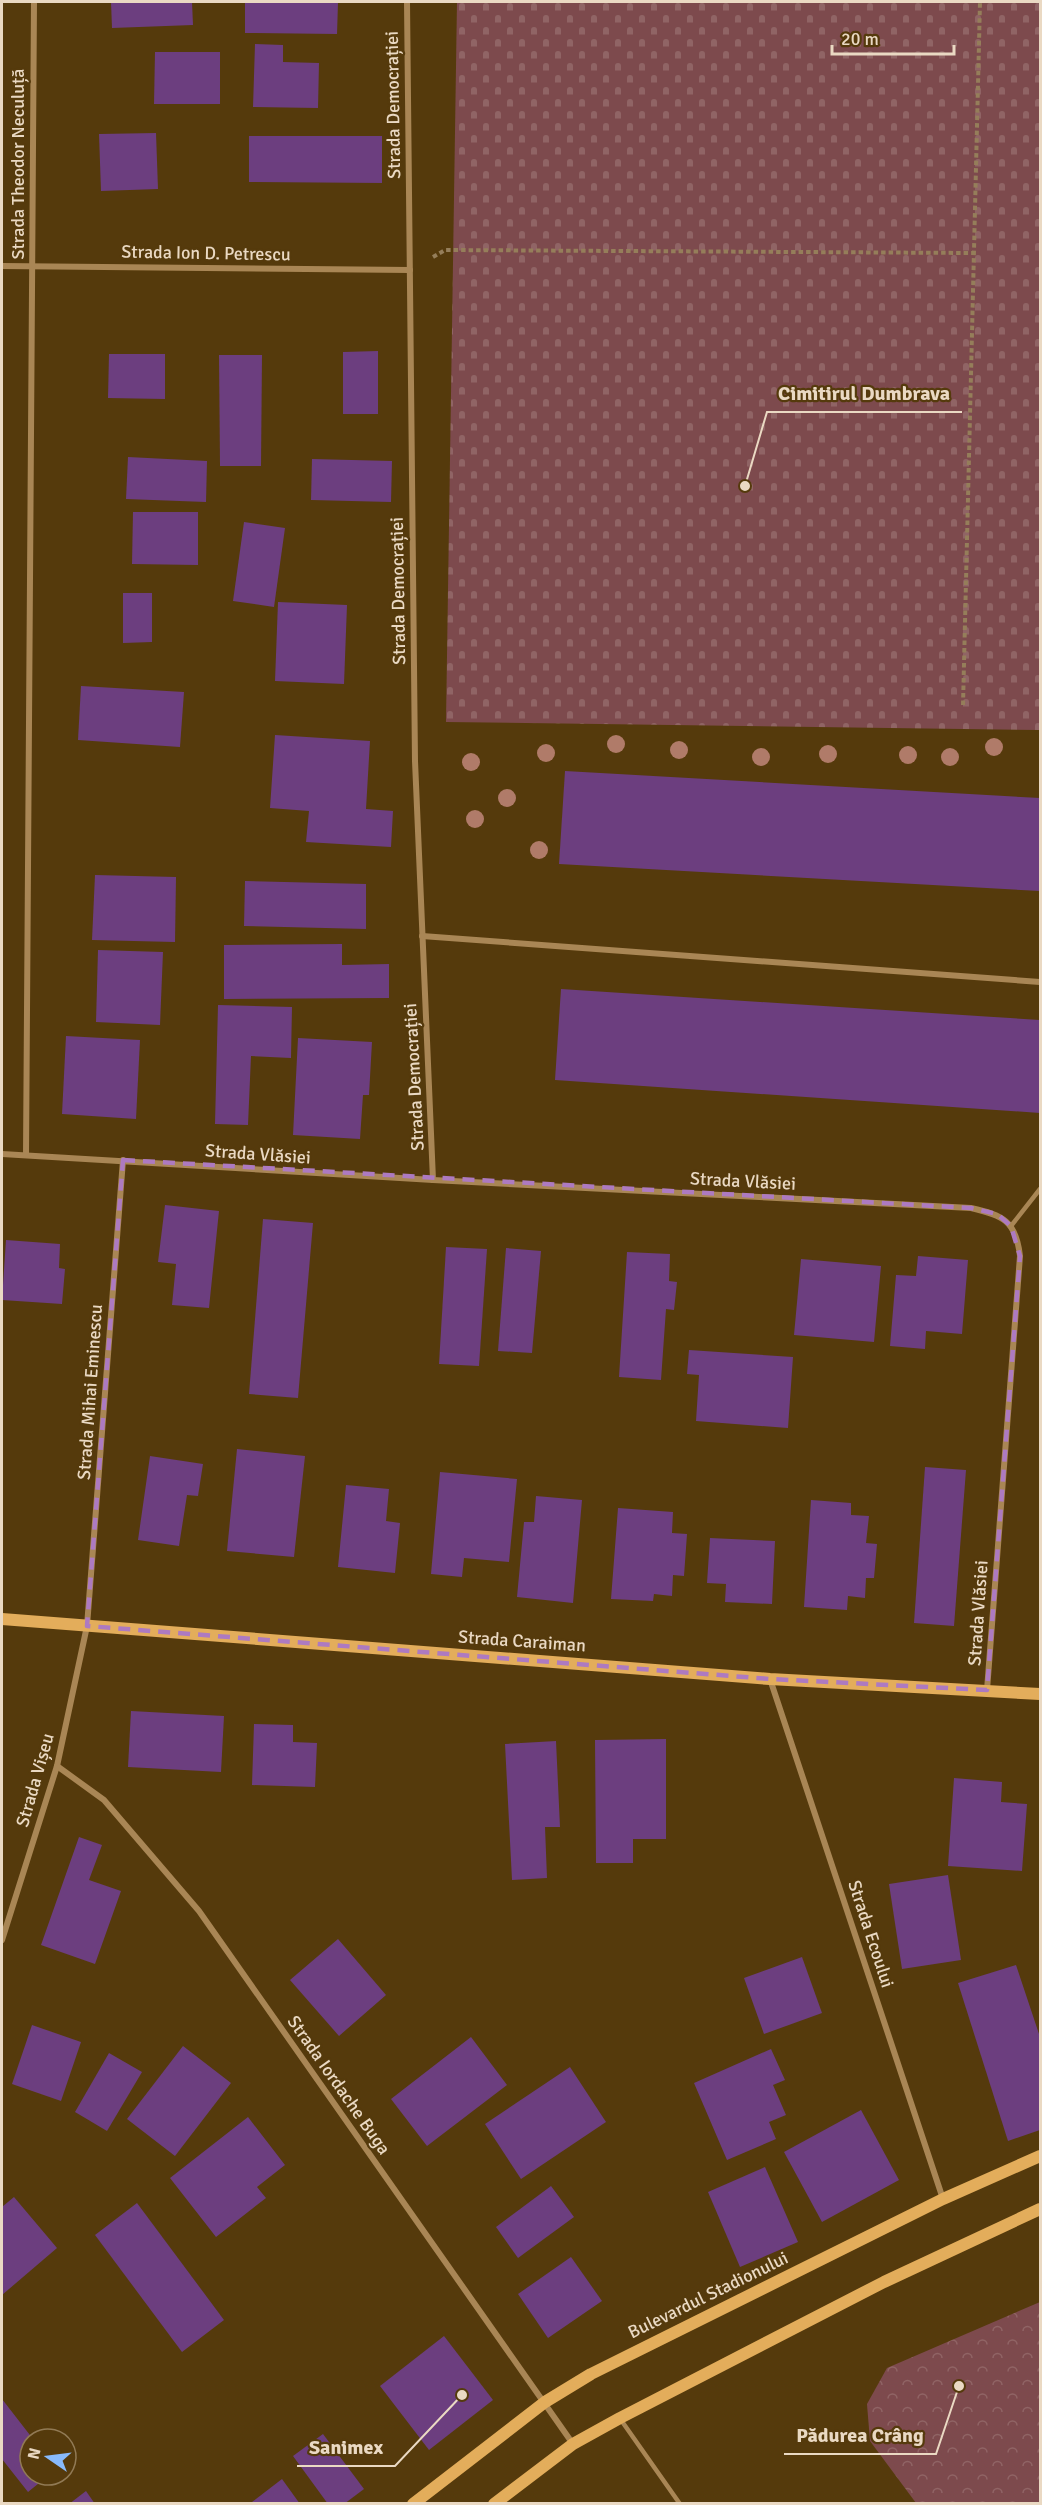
<svg xmlns="http://www.w3.org/2000/svg" width="1042" height="2505" viewBox="0 0 1042 2505" font-family="Signika,sans-serif">
	<defs>
		<pattern id="forest-crowns" width="20" height="18" patternUnits="userSpaceOnUse" patternTransform="scale(1.5)"><rect width="20" height="18" fill="#7d4a4d"/><path d="M2 6a3 3 0 1 1 6 0M12 15a3 3 0 1 1 6 0" fill="none" stroke="#906465"/></pattern>
		<pattern id="cemetery-stones" width="16" height="16" patternUnits="userSpaceOnUse" patternTransform="scale(1.5)"><rect width="16" height="16" fill="#7d4a4d"/><path d="M2 7V4a2 2 0 0 1 4 0v3zM10 15v-3a2 2 0 0 1 4 0v3z" fill="#906465"/></pattern>
	</defs>
	<rect width="100%" height="100%" fill="#553a0c"/>
	<path fill="url(#forest-crowns)" d="M1040,2302V2503H916L870,2441L867,2404L887,2368Z"/>
	<path fill="url(#cemetery-stones)" d="M457,2H1040V730L446,722Z"/>
	<g fill="#6c3e7f">
		<path d="M111,2H192L193,25L112,28Z"/>
		<path d="M245,2H338L337,34L245,33Z"/>
		<path d="M255,44L283,45V62L319,63L318,108L253,107Z"/>
		<path d="M155,52H220V104H154Z"/>
		<path d="M156,133L158,189L101,191L99,134Z"/>
		<path d="M249,136H382V183L249,182Z"/>
		<path d="M378,351V414H343V352Z"/>
		<path d="M109,354H165V399L108,398Z"/>
		<path d="M219,355H262L261,466H220Z"/>
		<path d="M128,457L207,461L206,502L126,499Z"/>
		<path d="M312,459L392,461L391,502L311,500Z"/>
		<path d="M133,512H198V565L132,564Z"/>
		<path d="M244,522L285,528L274,607L233,601Z"/>
		<path d="M123,593H152V642L123,643Z"/>
		<path d="M278,602L347,605L344,684L275,681Z"/>
		<path d="M81,686L184,692L180,747L78,740Z"/>
		<path d="M275,735L370,741L366,809L393,811L391,847L306,842L309,811L270,808Z"/>
		<path d="M565,771L1040,798V891L559,864Z"/>
		<path d="M95,875L176,877L175,942L92,940Z"/>
		<path d="M245,881L366,884V929L244,926Z"/>
		<path d="M342,944V965L389,964V998L224,999V945Z"/>
		<path d="M98,950L163,952L160,1025L96,1022Z"/>
		<path d="M561,989L1040,1020V1113L555,1080Z"/>
		<path d="M218,1005L292,1007L291,1058L251,1056L248,1125L215,1124Z"/>
		<path d="M66,1036L140,1040L136,1119L62,1114Z"/>
		<path d="M298,1038L372,1042L369,1095H363L360,1139L293,1135Z"/>
		<path d="M165,1205L219,1211L209,1308L172,1305L176,1264L158,1262Z"/>
		<path d="M263,1219L313,1223L298,1398L249,1394Z"/>
		<path d="M6,1240L60,1244L59,1268L65,1269L62,1304L2,1300Z"/>
		<path d="M446,1247L487,1249L479,1366L439,1364Z"/>
		<path d="M506,1248L541,1251L532,1353L498,1351Z"/>
		<path d="M627,1252L670,1254L669,1281L677,1282L674,1310L666,1309L661,1380L619,1377Z"/>
		<path d="M918,1256L968,1260L962,1334L926,1331L925,1349L890,1346L896,1275L916,1276Z"/>
		<path d="M801,1259L881,1266L874,1342L794,1335Z"/>
		<path d="M689,1350L793,1357L788,1428L696,1421L699,1375L687,1374Z"/>
		<path d="M237,1449L305,1456L294,1557L227,1551Z"/>
		<path d="M150,1456L203,1464L198,1496L187,1495L179,1546L138,1540Z"/>
		<path d="M925,1467L966,1470L954,1626L914,1623Z"/>
		<path d="M440,1472L517,1479L509,1562L464,1558L462,1577L431,1574Z"/>
		<path d="M346,1485L389,1489L386,1521L400,1523L395,1573L338,1567Z"/>
		<path d="M536,1496L582,1500L573,1603L517,1597L524,1522H534Z"/>
		<path d="M811,1500L851,1503V1515L869,1516L866,1543L877,1544L874,1578H866L865,1598L848,1596L847,1610L804,1607Z"/>
		<path d="M618,1508L673,1512L672,1533L687,1534L684,1576L673,1575L672,1596L654,1594L653,1601L611,1599Z"/>
		<path d="M710,1538L775,1541L772,1604L725,1602L726,1584L707,1583Z"/>
		<path d="M131,1711L224,1716L221,1772L128,1767Z"/>
		<path d="M254,1724L293,1725V1742L317,1743L315,1787L252,1785Z"/>
		<path d="M666,1739V1839H633V1863H596L595,1740Z"/>
		<path d="M556,1741L560,1827H545L547,1878L512,1880L505,1744Z"/>
		<path d="M954,1778L1002,1782L1001,1802L1027,1804L1022,1871L948,1866Z"/>
		<path d="M79,1837L102,1845L89,1880L121,1891L95,1964L41,1945Z"/>
		<path d="M948,1875L961,1960L902,1969L889,1884Z"/>
		<path d="M338,1939L386,1995L339,2036L290,1980Z"/>
		<path d="M802,1957L822,2013L764,2034L744,1978Z"/>
		<path d="M1016,1965L1040,2037V2130L1008,2141L958,1983Z"/>
		<path d="M32,2025L81,2042L61,2101L12,2084Z"/>
		<path d="M471,2037L507,2085L427,2146L391,2099Z"/>
		<path d="M183,2046L231,2083L175,2156L127,2119Z"/>
		<path d="M771,2049L785,2080L773,2085L786,2115L769,2122L776,2139L727,2160L694,2083Z"/>
		<path d="M109,2053L142,2072L107,2131L75,2112Z"/>
		<path d="M570,2067L606,2122L521,2179L485,2124Z"/>
		<path d="M861,2110L899,2180L822,2222L784,2152Z"/>
		<path d="M248,2117L285,2165L257,2187L266,2198L216,2237L170,2178Z"/>
		<path d="M765,2167L798,2242L740,2267L708,2192Z"/>
		<path d="M551,2186L574,2217L518,2258L496,2227Z"/>
		<path d="M14,2197L57,2248L2,2295V2207Z"/>
		<path d="M137,2203L224,2320L182,2352L95,2235Z"/>
		<path d="M571,2257L602,2301L548,2338L518,2294Z"/>
		<path d="M444,2336L493,2400L429,2450L380,2386Z"/>
		<path d="M2,2399L33,2439H30V2475H49L28,2492L2,2459Z"/>
		<path d="M323,2434L364,2489L344,2504H328L293,2456Z"/>
		<path d="M282,2479L300,2504H253L252,2502Z"/>
		<path d="M86,2491L95,2504H69Z"/>
	</g>
	<g fill="none" stroke-linecap="round" stroke-linejoin="round">
		<g stroke="#957e5a" stroke-width="4" stroke-dasharray="4.5 3" stroke-linecap="butt">
			<path d="M433,257L445,250L974,253"/>
			<path d="M963,705L980,2"/>
		</g>
		<g stroke="#a98655" stroke-width="4.5">
			<path d="M1011,1226L1040,1189"/>
			<path d="M621,2420L680,2504"/>
		</g>
		<g stroke="#a98655" stroke-width="6">
			<path d="M407,2L415,761L433,1180"/>
			<path d="M2,266L410,270"/>
			<path d="M422,936L1040,982"/>
			<path d="M2,1154L433,1180L971,1208C1003,1215 1016,1221 1020,1256L987,1690"/>
			<path d="M26,1155L34,2"/>
			<path d="M770,1679L943,2199"/>
			<path d="M57,1766L104,1800L199,1911L573,2444"/>
			<path d="M2,1940L57,1766L87,1626L123,1160"/>
		</g>
		<g stroke="#e3ad5b" stroke-width="12">
			<path d="M2,1619L770,1679L1040,1694"/>
			<path d="M413,2504L545,2402L591,2374L943,2199L1040,2156"/>
			<path d="M494,2504L573,2444L620,2418L884,2282L1040,2209"/>
		</g>
	</g>
	<g fill="#b07b69">
		<circle cx="616" cy="744" r="9"/>
		<circle cx="994" cy="747" r="9"/>
		<circle cx="679" cy="750" r="9"/>
		<circle cx="546" cy="753" r="9"/>
		<circle cx="828" cy="754" r="9"/>
		<circle cx="908" cy="755" r="9"/>
		<circle cx="761" cy="757" r="9"/>
		<circle cx="950" cy="757" r="9"/>
		<circle cx="471" cy="762" r="9"/>
		<circle cx="507" cy="798" r="9"/>
		<circle cx="475" cy="819" r="9"/>
		<circle cx="539" cy="850" r="9"/>
	</g>
	<path fill="none" stroke="#ad7ac1" stroke-width="4.5" stroke-dasharray="12 8" stroke-linejoin="round" d="M123,1160L971,1208L997,1214L1011,1226L1020,1256L987,1690L770,1679L87,1626Z"/>
	<g text-anchor="middle" stroke-width="4.5" stroke-linejoin="round" paint-order="stroke">
		<g font-size="18" fill="#ead9c3" stroke="#553a0c">
			<text transform="translate(393 105) rotate(-91)" y="6">Strada Democrației</text>
			<text transform="translate(18 164) rotate(-90)" y="6">Strada Theodor Neculuță</text>
			<text transform="translate(206 253) rotate(1)" y="6">Strada Ion D. Petrescu</text>
			<text transform="translate(398 591) rotate(-91)" y="6">Strada Democrației</text>
			<text transform="translate(414 1077) rotate(-93)" y="6">Strada Democrației</text>
			<text transform="translate(258 1154) rotate(4)" y="6">Strada Vlăsiei</text>
			<text transform="translate(743 1181) rotate(3)" y="6">Strada Vlăsiei</text>
			<text transform="translate(90 1392) rotate(-86)" y="6">Strada Mihai Eminescu</text>
			<text transform="translate(978 1613) rotate(-86)" y="6">Strada Vlăsiei</text>
			<text transform="translate(522 1641) rotate(4)" y="6">Strada Caraiman</text>
			<text transform="translate(35 1780) rotate(-74)" y="6">Strada Vișeu</text>
			<text transform="translate(871 1934) rotate(72)" y="6">Strada Ecoului</text>
			<text transform="translate(339 2085) rotate(55)" y="6">Strada Iordache Buga</text>
			<text transform="translate(708 2295) rotate(-26)" y="6">Bulevardul Stadionului</text>
		</g>
	</g>
	<path fill="none" stroke="#ead9c3" stroke-width="2" d="M745 486L767 412H962M959 2386L936 2454H784M462 2395L395 2466H297"/>
	<g fill="#ead9c3" stroke="#553a0c" stroke-width="2">
		<circle cx="745" cy="486" r="6"/>
		<circle cx="959" cy="2386" r="6"/>
		<circle cx="462" cy="2395" r="6"/>
	</g>
	<g font-size="20" text-anchor="middle" font-weight="bold" fill="#ead9c3" stroke="#553a0c" stroke-width="4.5" stroke-linejoin="round" paint-order="stroke">
		<text x="864" y="400">Cimitirul Dumbrava</text>
		<text x="860" y="2442">Pădurea Crâng</text>
		<text x="346" y="2454">Sanimex</text>
	</g>
	<rect width="1042" height="2505" fill="none" stroke="#ead9c3" stroke-width="6"/>
	<g transform="translate(48 2457) rotate(284)"><circle r="28" fill="#553a0c" stroke="#917a55" stroke-width="1.5"/>
	<path d="M0-4.5L10 22L0 15L-10 22Z" fill="#88bafc"/>
	<text y="-9" font-size="16" font-weight="bold" text-anchor="middle" fill="#ead9c3">N</text>
	</g>
	<path d="M832 45v9h122v-9" fill="none" stroke="#ead9c3" stroke-width="3"/>
	<text x="841" y="45" font-size="18" fill="#ead9c3" stroke="#553a0c" stroke-width="4.5" paint-order="stroke">20 m</text>
</svg>
